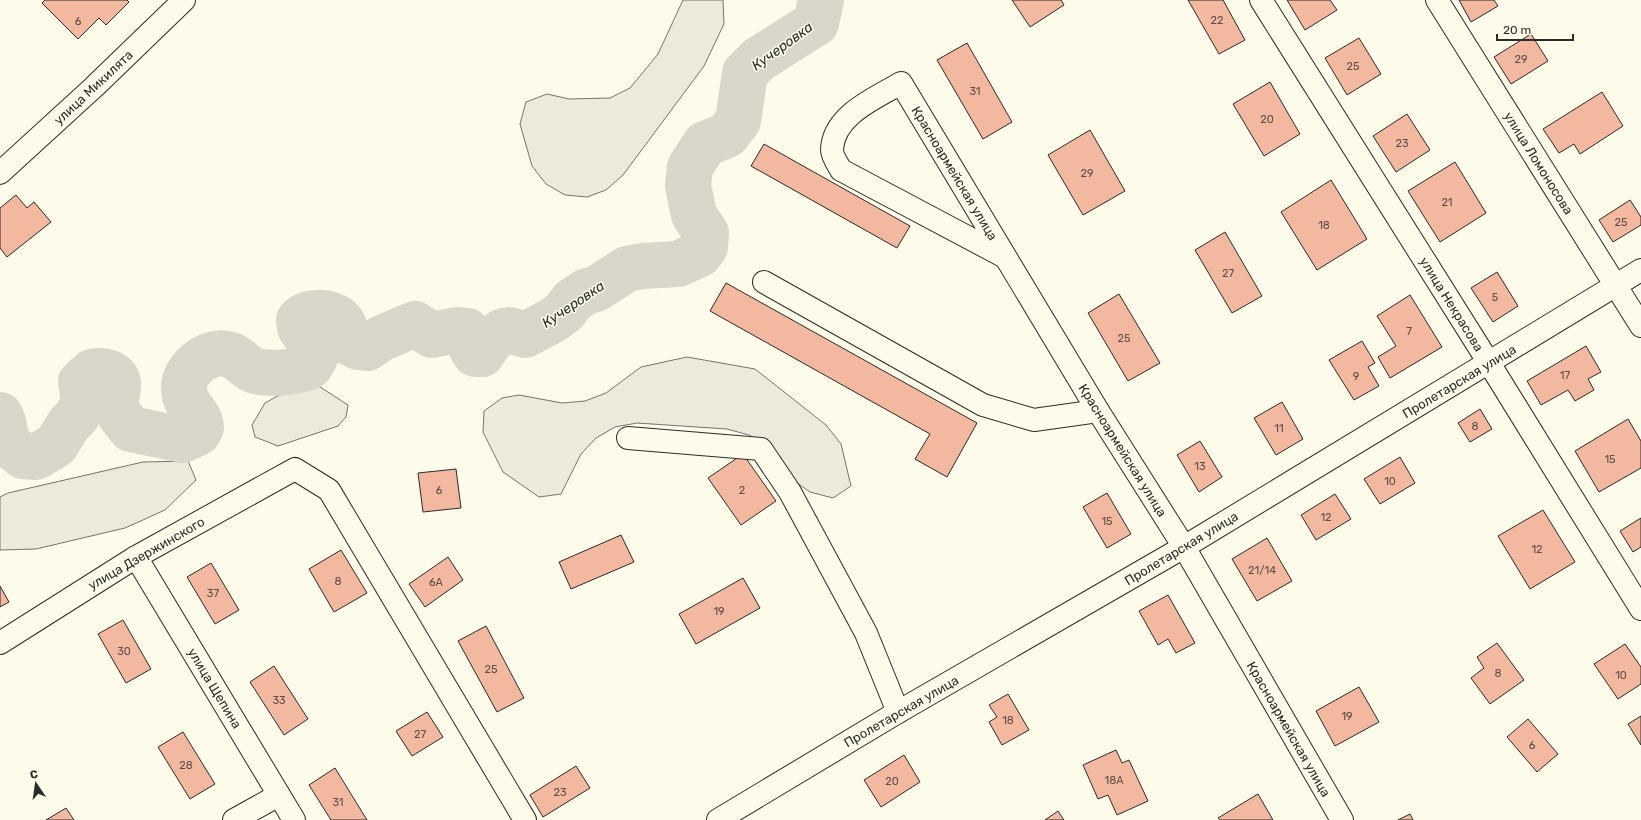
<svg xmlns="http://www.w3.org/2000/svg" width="1641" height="820" viewBox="0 0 1641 820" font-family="Rubik,sans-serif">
	<rect width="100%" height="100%" fill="#fdfbea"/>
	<g fill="#ecebdb" stroke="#74746e">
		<path d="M683,0H723L724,24L704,66L623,175L606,190L587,197L565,195L546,184L532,166L520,124L526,102L547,94L569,99L610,98L630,88L658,54Z"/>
		<path d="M687,357L755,369L826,425L841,444L851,486L833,498L810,492L793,480L768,446L749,435L727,429L637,423L615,427L596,438L581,454L561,494L539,497L503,472L483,432L484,411L502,398L519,395L562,403L585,401L606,393L641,367Z"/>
		<path d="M317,385L348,405L346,417L338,426L278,446L255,437L252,425L265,403L288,390Z"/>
		<path d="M188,461L196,480L165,510L125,528L36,549L0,550V497L8,493L143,462Z"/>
	</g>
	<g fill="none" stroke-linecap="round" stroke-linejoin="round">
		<path stroke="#d8d7c9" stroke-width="46" d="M0,415C6,423 3,435 9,443C12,448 19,452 23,456L36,457L56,445L69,424L77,416L84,402L81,382L92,372C101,370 116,371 118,383C119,391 114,400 117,408C119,416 126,423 131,429L183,440L198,433L201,428C201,414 185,407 184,390C182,370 208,349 227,354C238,356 243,365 253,370C264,375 300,373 310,366C312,364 314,360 315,358L306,336L300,328L299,320C308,309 333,311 342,322C346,328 347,337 350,343L358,347L367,348L382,338L415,324L432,335L456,330L467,331L470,345L475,354H482C489,344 498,327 513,331C517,332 521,334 525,335L555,319L565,311L572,301L587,291L596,289L627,269L642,266L678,264L700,254L705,247L706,233L694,215L688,186L690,167L705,144L727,135L738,121L745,73L759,59L816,23L821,0"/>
	</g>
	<g fill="#f2b8a0" stroke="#2b2b2b">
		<path d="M45,0H127L129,2L106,25L99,18L78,39L42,3Z"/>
		<path d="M1012,0H1061L1064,5L1030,27Z"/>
		<path d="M1188,0H1223L1245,40L1219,54Z"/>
		<path d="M1287,0H1330L1337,10L1305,30Z"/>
		<path d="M1459,0H1494L1498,6L1471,22Z"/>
		<path d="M1531,34L1548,61L1511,84L1494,57Z"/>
		<path d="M1359,38L1381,74L1347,95L1325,58Z"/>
		<path d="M967,43L1012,122L983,139L937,60Z"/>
		<path d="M1270,82L1300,134L1264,156L1233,104Z"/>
		<path d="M1602,92L1623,126L1580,154L1574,144L1559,153L1543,129Z"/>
		<path d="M1407,114L1430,150L1396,172L1373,136Z"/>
		<path d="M1090,130L1125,191L1083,215L1048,155Z"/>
		<path d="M764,144L910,226L897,248L751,166Z"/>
		<path d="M1455,162L1486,213L1440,242L1408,191Z"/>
		<path d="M1331,180L1367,239L1317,270L1281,212Z"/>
		<path d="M16,195L27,208L34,202L51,222L7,257L0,248V208Z"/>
		<path d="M1630,200L1641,217V225L1613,242L1599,220Z"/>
		<path d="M1225,232L1262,296L1232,313L1195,250Z"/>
		<path d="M1497,272L1518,306L1493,322L1471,288Z"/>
		<path d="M726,283L977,423L947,477L915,459L930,434L710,311Z"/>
		<path d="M1119,294L1160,363L1128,381L1088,313Z"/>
		<path d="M1410,295L1442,347L1390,378L1378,357L1396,346L1377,316Z"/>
		<path d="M1362,341L1375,363L1368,367L1379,386L1354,400L1329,360Z"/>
		<path d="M1586,346L1601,372L1588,379L1594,390L1575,401L1568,390L1541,405L1527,381Z"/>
		<path d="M1282,402L1303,439L1276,455L1254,418Z"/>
		<path d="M1480,409L1492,429L1470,442L1458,423Z"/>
		<path d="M1628,419L1641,441V468L1599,492L1575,451Z"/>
		<path d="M1200,441L1222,477L1199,492L1177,455Z"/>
		<path d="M743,454L776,501L741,525L708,478Z"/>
		<path d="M1400,457L1415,483L1380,504L1364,479Z"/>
		<path d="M456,469L461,508L423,512L418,473Z"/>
		<path d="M1107,493L1131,534L1107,548L1083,507Z"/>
		<path d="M1335,494L1351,519L1316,540L1301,515Z"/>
		<path d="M1543,510L1575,562L1530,589L1498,536Z"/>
		<path d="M1641,518V547L1633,552L1620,531Z"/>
		<path d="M621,535L634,562L571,589L559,562Z"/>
		<path d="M1267,538L1292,581L1257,601L1232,559Z"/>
		<path d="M341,550L367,593L334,612L309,569Z"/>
		<path d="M448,557L463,580L425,607L409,584Z"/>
		<path d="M211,563L239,610L215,624L187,577Z"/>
		<path d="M743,578L760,608L696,644L679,614Z"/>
		<path d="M0,586L9,602L0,607Z"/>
		<path d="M1168,595L1195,643L1176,653L1168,639L1158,645L1139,611Z"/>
		<path d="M123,620L151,669L126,683L98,634Z"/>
		<path d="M486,626L524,698L497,712L458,641Z"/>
		<path d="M1497,643L1524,680L1490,704L1471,678L1484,668L1477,657Z"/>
		<path d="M1625,644L1641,667V684L1618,699L1594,664Z"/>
		<path d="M274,666L308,719L284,735L250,682Z"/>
		<path d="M1359,687L1379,722L1335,746L1316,711Z"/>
		<path d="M1008,694L1029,730L1002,745L989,722L997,717L989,705Z"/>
		<path d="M427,712L443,737L412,756L396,731Z"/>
		<path d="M1641,716V745L1628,724Z"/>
		<path d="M1528,719L1558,754L1537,772L1507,737Z"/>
		<path d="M183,732L215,784L190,799L158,747Z"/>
		<path d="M1116,750L1122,763L1129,760L1148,801L1117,815L1108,795L1098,799L1083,765Z"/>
		<path d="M904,755L920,782L881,807L864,780Z"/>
		<path d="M576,766L590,788L543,817L530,795Z"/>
		<path d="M335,768L367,820H331L309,785Z"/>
		<path d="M1258,794L1273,820H1220L1218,818Z"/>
		<path d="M66,808L74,820H46Z"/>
		<path d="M1058,811L1064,820H1045Z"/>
		<path d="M1410,814L1413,820H1398Z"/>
	</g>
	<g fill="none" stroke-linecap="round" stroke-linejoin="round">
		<defs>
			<g id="minor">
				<path d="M1261,0L1489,363L1641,609"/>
				<path d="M1437,0L1641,326"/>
				<path d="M0,173L94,87L184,0"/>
				<path d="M1005,257L841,170C838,165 832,156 832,150C833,115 876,98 901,83L1098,411L1184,547L1342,820"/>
				<path d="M764,282L983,405L1034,420L1098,411"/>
				<path d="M628,438L761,449L790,492L866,633L898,712"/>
				<path d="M136,557L294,820"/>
				<path d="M0,643L136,557L295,469L329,490L525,820"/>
				<path d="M234,820L279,795"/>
				<path d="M718,820L898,712L1184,547L1641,270"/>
			</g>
		</defs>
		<use href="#minor" stroke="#2b2b2b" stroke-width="24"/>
		<use href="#minor" stroke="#fdfbea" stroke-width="22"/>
	</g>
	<g text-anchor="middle" stroke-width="3" stroke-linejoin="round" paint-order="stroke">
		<g font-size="11" fill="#5d4e48">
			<text x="1217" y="24">22</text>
			<text x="78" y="25">6</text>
			<text x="1521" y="63">29</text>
			<text x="1353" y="70">25</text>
			<text x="975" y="95">31</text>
			<text x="1267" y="123">20</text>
			<text x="1402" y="147">23</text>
			<text x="1087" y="177">29</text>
			<text x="1447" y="206">21</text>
			<text x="1621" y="226">25</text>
			<text x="1324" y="229">18</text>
			<text x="1228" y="277">27</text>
			<text x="1495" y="301">5</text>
			<text x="1409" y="335">7</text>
			<text x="1124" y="342">25</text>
			<text x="1565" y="379">17</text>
			<text x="1356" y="380">9</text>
			<text x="1475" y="430">8</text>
			<text x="1279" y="432">11</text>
			<text x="1610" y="463">15</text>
			<text x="1200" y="470">13</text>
			<text x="1390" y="485">10</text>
			<text x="439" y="494">6</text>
			<text x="742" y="494">2</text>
			<text x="1326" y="521">12</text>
			<text x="1107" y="525">15</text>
			<text x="1537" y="553">12</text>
			<text x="1262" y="574">21/14</text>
			<text x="338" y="585">8</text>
			<text x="436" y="586">6А</text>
			<text x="213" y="597">37</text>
			<text x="719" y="615">19</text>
			<text x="124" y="655">30</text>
			<text x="491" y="673">25</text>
			<text x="1498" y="677">8</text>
			<text x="1621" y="679">10</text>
			<text x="279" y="704">33</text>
			<text x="1347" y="720">19</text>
			<text x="1008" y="724">18</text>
			<text x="420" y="738">27</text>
			<text x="1532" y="749">6</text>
			<text x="186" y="769">28</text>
			<text x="1114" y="784">18А</text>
			<text x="892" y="785">20</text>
			<text x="560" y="796">23</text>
			<text x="338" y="806">31</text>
		</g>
		<g font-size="13" fill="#2b2b2b" stroke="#fdfbea">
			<text transform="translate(93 87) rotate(-43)" y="5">улица Микилята</text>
			<text transform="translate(1539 163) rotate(58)" y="5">улица Ломоносова</text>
			<text transform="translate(955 173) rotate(59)" y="5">Красноармейская улица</text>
			<text transform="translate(1452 304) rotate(58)" y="5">улица Некрасова</text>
			<text transform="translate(1459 381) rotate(-31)" y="5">Пролетарская улица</text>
			<text transform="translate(1123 450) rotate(58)" y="5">Красноармейская улица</text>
			<text transform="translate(1181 548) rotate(-31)" y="5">Пролетарская улица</text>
			<text transform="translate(146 553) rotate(-30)" y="5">улица Дзержинского</text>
			<text transform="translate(215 688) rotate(59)" y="5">улица Щепина</text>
			<text transform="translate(901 711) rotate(-30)" y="5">Пролетарская улица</text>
			<text transform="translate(1289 729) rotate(60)" y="5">Красноармейская улица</text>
		</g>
		<g font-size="14" font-style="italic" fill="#2b2b2b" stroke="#fdfbea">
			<text transform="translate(782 46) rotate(-36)" y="5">Кучеровка</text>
			<text transform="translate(573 304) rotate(-34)" y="5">Кучеровка</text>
		</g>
	</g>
	<g transform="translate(36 784) rotate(347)" stroke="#fdfbea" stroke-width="3" paint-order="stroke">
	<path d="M0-3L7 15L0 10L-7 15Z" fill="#2b2b2b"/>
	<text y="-6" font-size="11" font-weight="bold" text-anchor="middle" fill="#2b2b2b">С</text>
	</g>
	<path d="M1497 34v6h76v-6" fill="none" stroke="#2b2b2b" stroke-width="2"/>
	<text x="1503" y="34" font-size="12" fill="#2b2b2b" stroke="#fdfbea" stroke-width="3" paint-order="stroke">20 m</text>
</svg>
